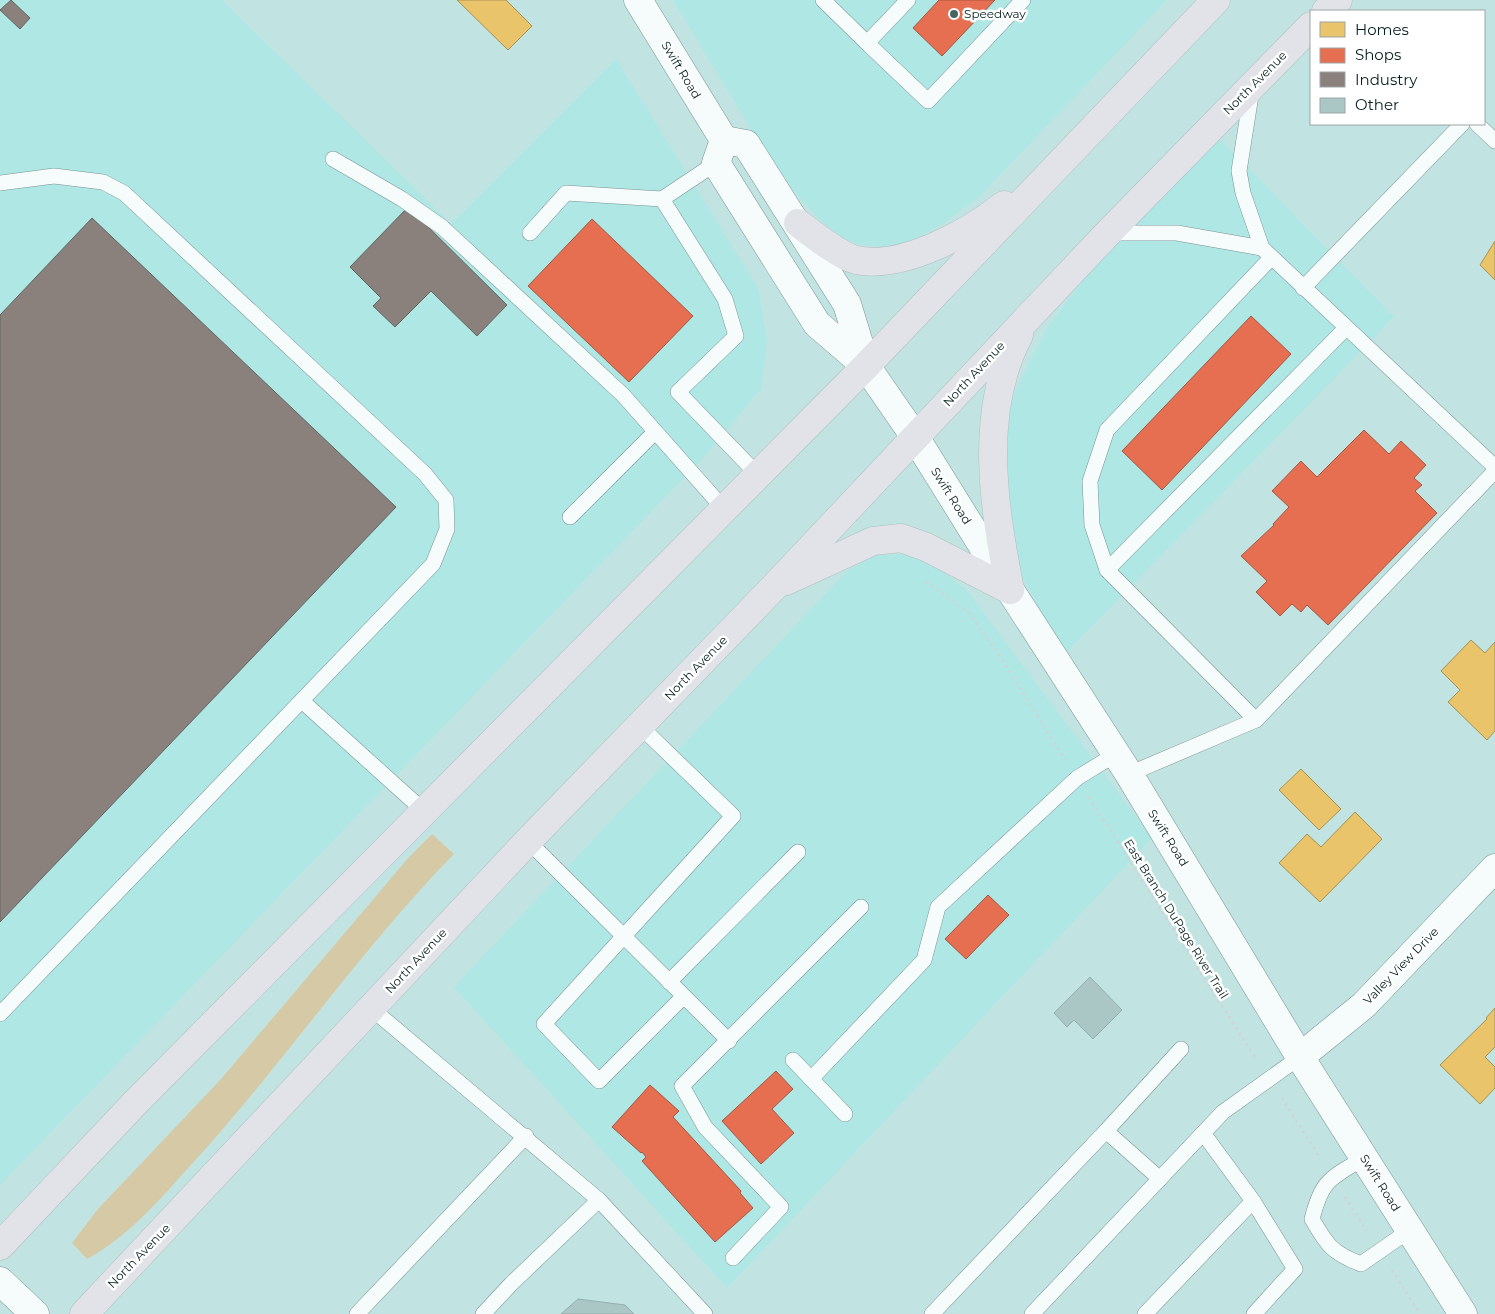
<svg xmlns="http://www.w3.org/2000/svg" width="1495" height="1314" viewBox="0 0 1495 1314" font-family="Montserrat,sans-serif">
	<rect width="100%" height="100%" fill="#c1e4e2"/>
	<g fill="#aee7e4">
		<path d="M0,0H222L451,224L616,59L758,288L767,340L761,389L700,461L0,1185Z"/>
		<path d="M673,0H1167L981,195L946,222L915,239L890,247L861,245L842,238L821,221L798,196L773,165Z"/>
		<path d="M1217,136L1394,317L1065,654L1018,570L1002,501L1004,414L1046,330L1104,251Z"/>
		<path d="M911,554L941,570L967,591L1152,838L727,1288L454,987L847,571L876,555Z"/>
	</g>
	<path fill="#d6caa6" d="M432,834L454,854C362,948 288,1057 200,1155C165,1193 133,1234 87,1259L72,1243L98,1209L221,1079L409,857Z"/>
	<g fill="#e9c46a" stroke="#a59253">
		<path d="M457,0H506L532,26L508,50Z"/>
		<path d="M1495,241V280L1480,265Z"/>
		<path d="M1471,640L1485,653L1495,642V731L1487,740L1448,702L1460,690L1441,671Z"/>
		<path d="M1301,769L1341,809L1319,830L1279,790Z"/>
		<path d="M1355,812L1382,839L1320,902L1279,863L1307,834L1321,847Z"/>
		<path d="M1495,1008V1047L1485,1057L1495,1067V1088L1480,1104L1440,1065L1487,1019L1486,1018Z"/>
	</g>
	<g fill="#e76f51" stroke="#a35742">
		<path d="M939,0H995L942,56L913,28Z"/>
		<path d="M592,219L693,316L629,382L528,286Z"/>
		<path d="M1251,316L1291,354L1162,490L1122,451Z"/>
		<path d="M1364,430L1389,454L1401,441L1426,465L1414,478L1422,485L1415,491L1437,513L1328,625L1307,605L1301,612L1292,604L1280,616L1256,592L1267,581L1241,556L1274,525L1273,524L1289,507L1272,491L1301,461L1317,477Z"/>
		<path d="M988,895L1009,915L966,959L945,939Z"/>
		<path d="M776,1071L793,1089L772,1109L794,1133L761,1164L722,1121Z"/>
		<path d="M650,1085L679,1111L673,1117L741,1191L740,1193L753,1208L715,1242L642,1161L646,1157L642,1152L641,1153L612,1127Z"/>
	</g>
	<g fill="#8a817c" stroke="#626460">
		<path d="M11,0L30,18L20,29L0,10Z"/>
		<path d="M408,207L507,305L477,336L431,291L395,327L373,306L381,298L350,267Z"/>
		<path d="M92,218L396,507L0,922V315Z"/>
	</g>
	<g fill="#abc7c5" stroke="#93aead">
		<path d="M1090,977L1122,1010L1093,1039L1074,1020L1067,1027L1054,1013Z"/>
		<path d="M578,1299L625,1305L634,1314H561Z"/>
	</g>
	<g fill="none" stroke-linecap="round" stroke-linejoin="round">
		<defs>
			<g id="service">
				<path d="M823,0L867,43L908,0"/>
				<path d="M867,43L928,101L1023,0"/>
				<path d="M1252,89L1239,171L1243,193L1262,248L1495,467"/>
				<path d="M1477,124L1495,141"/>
				<path d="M333,159L402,199L442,227L623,395L724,509"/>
				<path d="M716,163L662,199L725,299L736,336L678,392L758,475"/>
				<path d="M0,183L54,176L103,182L124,193L425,474L446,500L447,529L433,564L0,1014"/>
				<path d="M530,233L566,193L662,199"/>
				<path d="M1108,233H1177L1262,248"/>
				<path d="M1303,288L1462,124"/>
				<path d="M570,517L655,432"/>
				<path d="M1107,570L1346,328"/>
				<path d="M302,701L425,812"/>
				<path d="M1256,720L1107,570L1092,525L1090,481L1107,430L1271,258"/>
				<path d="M640,726L733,816L544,1024L599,1081L683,997"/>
				<path d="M1129,774L1256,720L1495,471"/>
				<path d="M528,841L729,1041"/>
				<path d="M669,982L798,852"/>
				<path d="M372,1009L599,1200L705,1314"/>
				<path d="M793,1060L845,1114"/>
				<path d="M811,1079L924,960L938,907L1077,778L1116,754"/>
				<path d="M1106,1131L1181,1049"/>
				<path d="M1364,1158C1331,1178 1322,1179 1312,1219C1327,1245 1332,1253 1361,1264L1410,1230"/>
				<path d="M1253,1201L1295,1269L1254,1314"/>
				<path d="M733,1258L781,1207L705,1127L682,1086L861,907"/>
				<path d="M357,1314L526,1136"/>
				<path d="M483,1314L511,1284L599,1200"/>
				<path d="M932,1314L1106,1131L1160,1179"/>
				<path d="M1032,1314L1223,1112L1300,1057"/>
				<path d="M1145,1314L1253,1201L1203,1133"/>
			</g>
			<g id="minor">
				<path d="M1300,1057L1364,1005L1495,868"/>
				<path d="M0,1281L35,1314"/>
			</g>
			<g id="tertiary">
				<path d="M638,0L724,140L716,163L817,324L866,366L915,437L1010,590L1129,774L1300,1057L1463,1314"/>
				<path d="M724,140L746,144L847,304L866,366"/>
			</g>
			<g id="primary">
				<path d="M1326,11L1338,0"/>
				<path d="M798,223C811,233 840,256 856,260C902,270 969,233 1004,205"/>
				<path d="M786,581L873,541L901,538L926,547L1010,590"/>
				<path d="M1010,590C994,508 978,412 1019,335"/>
				<path d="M0,1246L136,1102L866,366L1216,0"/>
				<path d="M84,1314L528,841L774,587L1108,233L1311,26"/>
			</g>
		</defs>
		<use href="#service" stroke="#789492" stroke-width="16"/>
		<use href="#minor" stroke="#789492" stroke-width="29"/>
		<use href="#tertiary" stroke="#789492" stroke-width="29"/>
		<use href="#primary" stroke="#aec0bf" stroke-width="29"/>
		<g stroke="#ccd6d6" stroke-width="3" stroke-dasharray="2.5 4" stroke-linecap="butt">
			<path d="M926,582L968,612L996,650L1065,760"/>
			<path d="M1089,797L1256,1059"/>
			<path d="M1282,1098L1320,1158"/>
			<path d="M1345,1197L1367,1231"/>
			<path d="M1392,1270L1420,1314"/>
		</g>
		<use href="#service" stroke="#f6fbfb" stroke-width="15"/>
		<use href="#minor" stroke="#f6fbfb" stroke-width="28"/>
		<use href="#tertiary" stroke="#f6fbfb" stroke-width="28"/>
		<use href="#primary" stroke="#e1e3e8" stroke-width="28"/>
	</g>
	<circle fill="#476463" stroke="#fff" stroke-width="2" cx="954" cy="14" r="5"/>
	<g text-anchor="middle" stroke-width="5" stroke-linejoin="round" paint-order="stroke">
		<g font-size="12" fill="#051f1e" stroke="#fff" text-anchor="start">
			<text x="964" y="18">Speedway</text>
		</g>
		<g font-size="12" fill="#051f1e" stroke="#fff">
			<text transform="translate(681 70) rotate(59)" y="4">Swift Road</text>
			<text transform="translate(1255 83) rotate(-45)" y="4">North Avenue</text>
			<text transform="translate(974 374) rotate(-47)" y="4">North Avenue</text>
			<text transform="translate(951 496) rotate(58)" y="4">Swift Road</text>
			<text transform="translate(696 668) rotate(-46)" y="4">North Avenue</text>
			<text transform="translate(1168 838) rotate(58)" y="4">Swift Road</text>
			<text transform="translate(1176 919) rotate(58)" y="4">East Branch DuPage River Trail</text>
			<text transform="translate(416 961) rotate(-47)" y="4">North Avenue</text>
			<text transform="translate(1401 966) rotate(-46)" y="4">Valley View Drive</text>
			<text transform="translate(1380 1183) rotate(58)" y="4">Swift Road</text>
			<text transform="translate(139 1256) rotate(-46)" y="4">North Avenue</text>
		</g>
	</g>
	<rect x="1310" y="10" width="175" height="115" fill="#ffffff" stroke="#9ba5a5"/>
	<rect x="1320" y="22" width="25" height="15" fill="#e9c46a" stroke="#9ba5a5"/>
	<text x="1355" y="35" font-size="15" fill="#051f1e">Homes</text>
	<rect x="1320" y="48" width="25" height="15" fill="#e76f51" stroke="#9ba5a5"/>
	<text x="1355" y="60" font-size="15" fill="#051f1e">Shops</text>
	<rect x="1320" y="72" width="25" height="15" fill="#8a817c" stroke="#9ba5a5"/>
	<text x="1355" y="85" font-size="15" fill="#051f1e">Industry</text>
	<rect x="1320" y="98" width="25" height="15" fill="#abc7c5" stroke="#9ba5a5"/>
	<text x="1355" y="110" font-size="15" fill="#051f1e">Other</text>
</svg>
